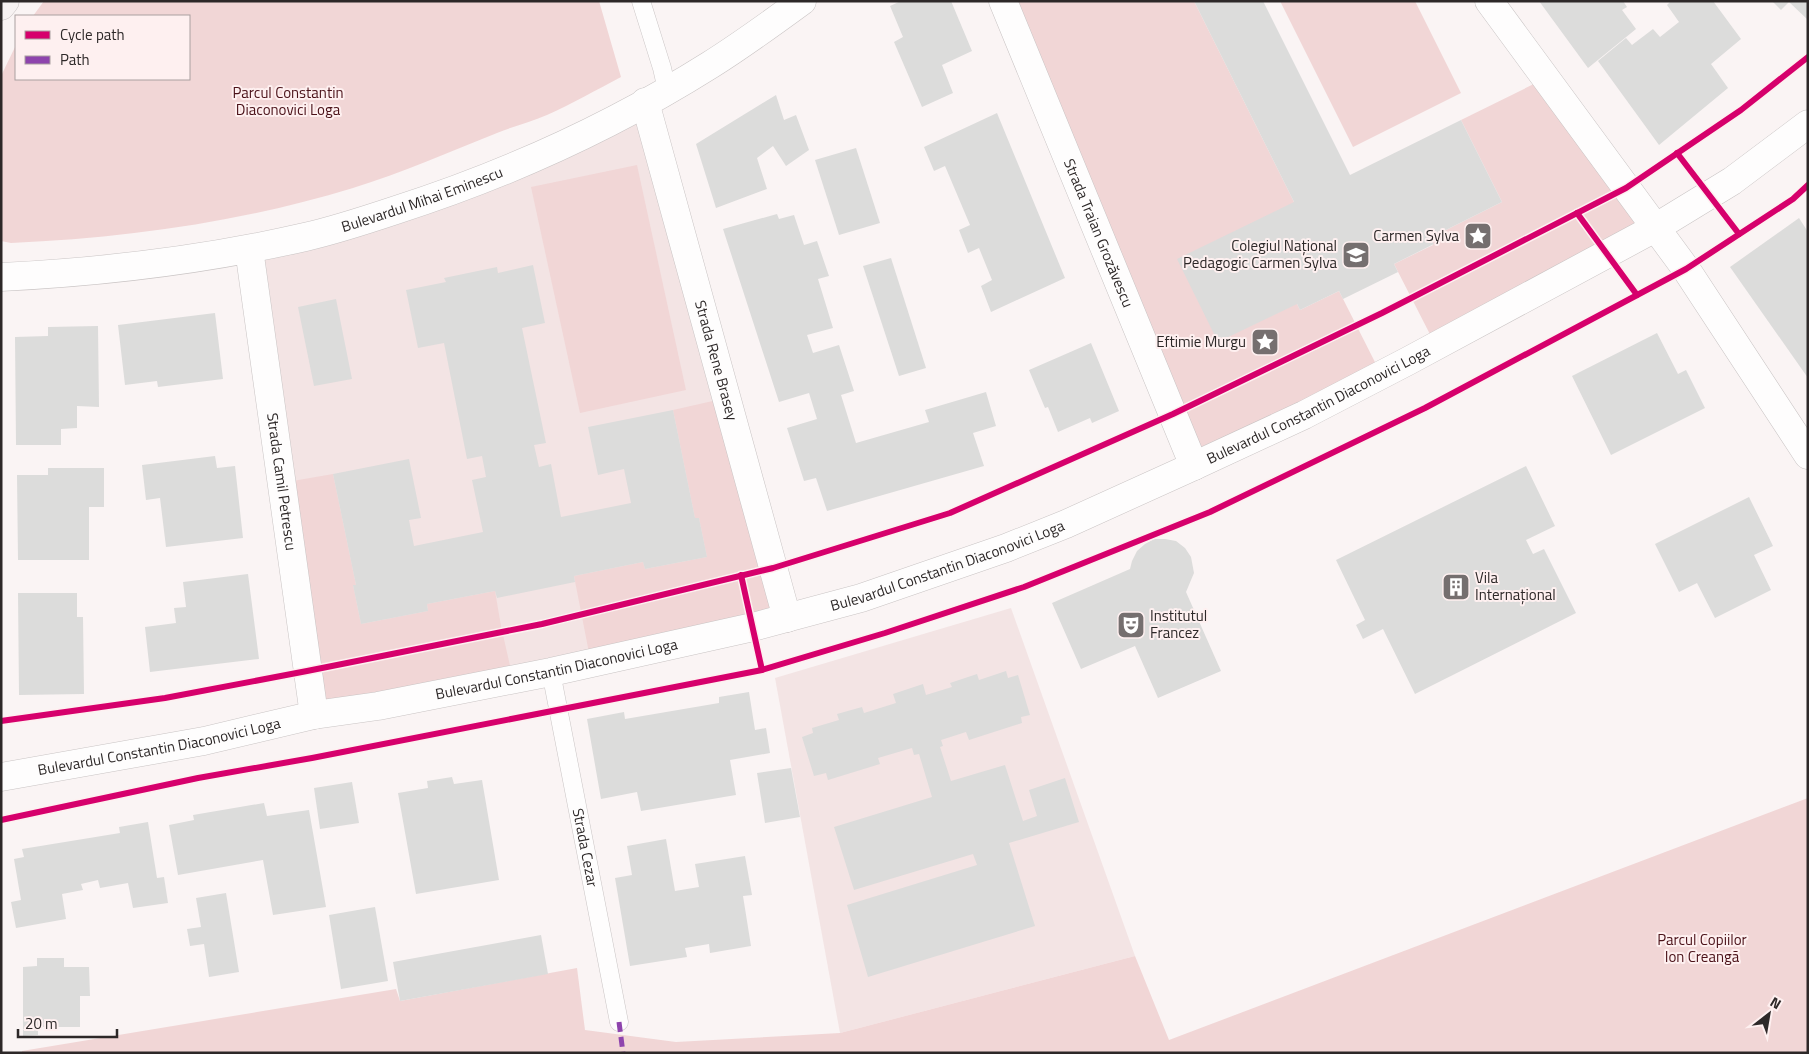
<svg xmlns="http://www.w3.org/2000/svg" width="1809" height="1054" viewBox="0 0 1809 1054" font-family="'Titillium Web',sans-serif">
	<rect width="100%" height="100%" fill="#faf4f4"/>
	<g fill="#f3e4e4">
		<path d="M645,102L787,618L314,715L249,249L308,236Z"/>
		<path d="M1011,608L1135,956L840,1033L775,678Z"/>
	</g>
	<g fill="#f1d6d6">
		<path d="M44,1H599L621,77C596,90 572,104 547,115C531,122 514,126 497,133C449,152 402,173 353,188C242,222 127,238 11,243L1,241V76L16,45V79H189V16H33Z"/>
		<path d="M1003,1H1194L1294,202L1297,304L1300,310L1339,291L1381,374L1194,466Z"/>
		<path d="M1280,1H1415L1461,93L1353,147Z"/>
		<path d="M1546,78L1655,228L1436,346L1394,264L1433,245L1430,238L1502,202L1461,120Z"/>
		<path d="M637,165L686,390L580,413L531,187Z"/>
		<path d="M726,398L787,618L591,663L574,576L643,562L645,569L707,557L699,518H695L673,410Z"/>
		<path d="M333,474L356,585H353L361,624L428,611L427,604L495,591L501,626L513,679L314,715L281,483Z"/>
		<path d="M1808,798V1053H22V1051L396,989L400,1001L577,968L585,1030L676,1042L840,1033L1135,956L1169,1040Z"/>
	</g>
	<g fill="#dcdcdb">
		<path d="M901,1H951L972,51L942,65L953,93L922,107L894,42L903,37L890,6Z"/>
		<path d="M1194,1H1263L1350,175L1461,120L1502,202L1430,238L1434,244L1394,264L1398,272L1343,299L1339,291L1300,310L1297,304L1218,342L1177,259L1294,202Z"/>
		<path d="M1539,1H1623L1627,7L1622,10L1636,29L1588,68Z"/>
		<path d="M1671,1H1713L1741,39L1711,64L1728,88L1659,145L1598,61L1626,38L1632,45L1653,29L1660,37L1679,22L1667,5Z"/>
		<path d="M1772,1H1808V20L1789,2L1781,10Z"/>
		<path d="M776,95L784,120L796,115L809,150L786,166L773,146L757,158L767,189L716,208L696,144Z"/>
		<path d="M997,113L1065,278L991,312L981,286L992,280L979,248L968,253L959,230L970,225L945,166L934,171L924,147Z"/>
		<path d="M856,148L880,223L839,235L815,160Z"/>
		<path d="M777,214L779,219L794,215L804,245L817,241L829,276L818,279L833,328L807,335L813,353L839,345L854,391L841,395L856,443L929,422L925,410L986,392L996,426L973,433L984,466L827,511L816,478L804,481L787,428L817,419L809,393L779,402L723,229Z"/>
		<path d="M1799,218L1808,232V378L1730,267Z"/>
		<path d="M891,258L926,368L899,376L863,266Z"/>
		<path d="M533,265L545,323L522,328L546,443L534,445L539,467L551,464L561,517L631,503L624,469L598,475L588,427L673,410L695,518H699L707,557L645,569L643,562L574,576L575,582L497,598L495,591L427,604L428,611L361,624L353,585H356L333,474L409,459L421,518L409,520L414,546L483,532L472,480L486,477L482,456L467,459L444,343L418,348L406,290L446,282L444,278L497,267L498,273Z"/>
		<path d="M336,299L352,379L314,386L298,307Z"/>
		<path d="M215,313L223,379L158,387L157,381L125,385L118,325Z"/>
		<path d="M98,326L99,407L77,406V428L61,429V445H16L15,337L48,336V327Z"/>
		<path d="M1657,333L1678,374L1686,370L1705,408L1611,455L1572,376Z"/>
		<path d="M1091,343L1119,411L1092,423L1090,418L1058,432L1048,407L1045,408L1029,370Z"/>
		<path d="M215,456L217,468L235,466L243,538L166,547L160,498L146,500L142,465Z"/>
		<path d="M1526,466L1555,526L1526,540L1533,554L1544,549L1576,613L1415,694L1383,629L1363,639L1356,625L1365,620L1336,560Z"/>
		<path d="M48,468H104V507H89V560H18L17,475H48Z"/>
		<path d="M1749,497L1773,546L1754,555L1771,590L1715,618L1697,583L1679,592L1655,544Z"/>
		<path d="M1154,539H1165L1176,541L1185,548L1191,557L1194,573L1186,592L1221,671L1158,698L1135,646L1081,669L1052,603L1130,569L1132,561L1137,551L1145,544Z"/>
		<path d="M248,574L259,659L150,672L145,627L176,623L174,608L186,607L183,582Z"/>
		<path d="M18,593H77V617H83L84,694L19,695Z"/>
		<path d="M1006,671L1008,678L1018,675L1030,715L1021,717L1022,723L969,740L966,732L941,740L943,746L940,747L951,781L1005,765L1023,821L1037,816L1029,790L1065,778L1079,822L1009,843L1035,926L868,977L847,905L977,865L973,854L854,890L834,827L932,797L919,754L914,755L912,748L878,758L880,764L828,780L826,773L814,776L802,737L813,733L812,728L839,720L837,714L862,707L864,713L896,703L893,694L923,684L926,695L952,687L950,683L977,674L979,680Z"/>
		<path d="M749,692L755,730L766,728L770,753L730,760L736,795L641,811L637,792L601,799L587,719L624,712L625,719L719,703V697Z"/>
		<path d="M791,768L800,817L765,823L757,773Z"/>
		<path d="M452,777L454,784L482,780L499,880L416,894L398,793L428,788L427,781Z"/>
		<path d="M352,782L359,823L320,829L314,788Z"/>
		<path d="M264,803L267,816L309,810L326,907L273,915L263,860L178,875L169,825L194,820L193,815Z"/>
		<path d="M148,822L157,878L164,877L168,903L133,908L128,883L100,888L98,880L81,884L83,890L62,894L66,919L16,928L11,902L21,900L14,859L24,857L22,849L120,833L119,827Z"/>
		<path d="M666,839L675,891L699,887L695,864L745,856L752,895L743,896L751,946L710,953L709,944L685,948L687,957L630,966L615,878L632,875L627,846Z"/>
		<path d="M226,893L239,972L209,977L204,944L190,946L187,929L201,927L196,898Z"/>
		<path d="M375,907L388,981L341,989L329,915Z"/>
		<path d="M541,935L548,974L400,1001L393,962Z"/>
		<path d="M37,958H64V967H89L90,996H80V1027H38V1035L23,1036V967L37,966Z"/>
	</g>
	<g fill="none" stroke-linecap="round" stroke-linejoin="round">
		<defs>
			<g id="service">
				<path d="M641,1L662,68L667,90"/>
				<path id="s1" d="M551,672L619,1022"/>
			</g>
			<g id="minor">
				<path id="s2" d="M1003,1L1194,466"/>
				<path d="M1489,1L1686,269L1808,455"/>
				<path id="s3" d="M645,102L787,618"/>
				<path id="s4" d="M249,249L314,715"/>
				<path id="s5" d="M1,277C103,272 205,260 305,237C336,230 366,220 396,210C505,175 613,126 710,65C742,45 772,23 802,1"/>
				<path id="s6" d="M1,777L204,741L314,715L378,706L551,672L753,627L861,598L1006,548L1066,524L1194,466L1304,415L1408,361L1655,228L1732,181L1808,124"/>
			</g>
			<path id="secondary" d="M1,6L5,1"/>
		</defs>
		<use href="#service" stroke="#c9c4c4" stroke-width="19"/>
		<use href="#minor" stroke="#c9c4c4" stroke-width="29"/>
		<use href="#secondary" stroke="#c9c4c4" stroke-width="29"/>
		<use href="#service" stroke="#fefdfd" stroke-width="18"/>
		<use href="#minor" stroke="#fefdfd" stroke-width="28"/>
		<use href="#secondary" stroke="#f7f2f2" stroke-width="28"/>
		<path stroke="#8e44ad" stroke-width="5" stroke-dasharray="10 5" stroke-linecap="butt" d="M619,1022L623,1053"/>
		<defs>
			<g id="cycleway">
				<path d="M1677,153L1739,234"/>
				<path d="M1577,213L1637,295"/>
				<path d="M741,575L762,670"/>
				<path d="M1,721L165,698L307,671L542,624L773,568L950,513L1173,414L1382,313L1626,188L1741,110L1808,57"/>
				<path d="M1,820L198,778L312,758L762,670L885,633L1024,587L1210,512L1425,408L1686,269L1793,199L1808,185"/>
			</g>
		</defs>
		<use href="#cycleway" stroke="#fef0f0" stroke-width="9"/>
		<use href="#cycleway" stroke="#d6006c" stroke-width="6"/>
	</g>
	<defs>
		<symbol id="sight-square" viewBox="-11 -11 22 22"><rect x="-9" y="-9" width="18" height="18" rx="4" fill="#756f6f" stroke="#fef0f0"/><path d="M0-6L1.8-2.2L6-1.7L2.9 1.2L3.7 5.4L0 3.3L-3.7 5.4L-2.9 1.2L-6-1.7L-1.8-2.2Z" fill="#fff"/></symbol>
		<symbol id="school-square" viewBox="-11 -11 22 22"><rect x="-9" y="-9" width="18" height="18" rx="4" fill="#756f6f" stroke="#fef0f0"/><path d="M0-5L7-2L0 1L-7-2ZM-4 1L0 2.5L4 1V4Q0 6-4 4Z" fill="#fff"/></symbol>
		<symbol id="building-square" viewBox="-11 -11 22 22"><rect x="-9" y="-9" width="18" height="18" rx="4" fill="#756f6f" stroke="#fef0f0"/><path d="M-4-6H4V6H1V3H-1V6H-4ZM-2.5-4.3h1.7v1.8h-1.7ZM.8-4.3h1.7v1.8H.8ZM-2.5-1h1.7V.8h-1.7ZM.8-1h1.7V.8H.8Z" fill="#fff"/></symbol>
		<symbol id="theatre-square" viewBox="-11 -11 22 22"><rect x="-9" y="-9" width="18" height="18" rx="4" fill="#756f6f" stroke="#fef0f0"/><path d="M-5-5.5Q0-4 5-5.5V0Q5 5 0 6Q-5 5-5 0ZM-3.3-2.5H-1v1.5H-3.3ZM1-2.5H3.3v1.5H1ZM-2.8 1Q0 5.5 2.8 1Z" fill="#fff"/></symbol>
	</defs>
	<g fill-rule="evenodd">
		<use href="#sight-square" x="1462" y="220" width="32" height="32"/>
		<use href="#school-square" x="1340" y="239" width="32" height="32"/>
		<use href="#sight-square" x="1249" y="326" width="32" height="32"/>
		<use href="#building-square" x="1440" y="571" width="32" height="32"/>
		<use href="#theatre-square" x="1115" y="609" width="32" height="32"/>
	</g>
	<g text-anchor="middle" stroke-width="4" stroke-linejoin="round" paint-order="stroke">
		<g font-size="15" fill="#4b1219" stroke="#fef0f0">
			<text x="288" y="98">Parcul Constantin<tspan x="288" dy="17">Diaconovici Loga</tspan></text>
			<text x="1702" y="945">Parcul Copiilor<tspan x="1702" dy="17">Ion Creangă</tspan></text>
		</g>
		<g font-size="15" fill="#2d2828" stroke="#fef0f0">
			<text dy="5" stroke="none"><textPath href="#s5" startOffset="430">Bulevardul Mihai Eminescu</textPath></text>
			<text dy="5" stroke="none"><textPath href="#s2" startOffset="251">Strada Traian Grozăvescu</textPath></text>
			<text dy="5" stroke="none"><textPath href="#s3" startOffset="268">Strada Rene Brasey</textPath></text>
			<text dy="5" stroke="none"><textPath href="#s6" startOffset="1376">Bulevardul Constantin Diaconovici Loga</textPath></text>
			<text dy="5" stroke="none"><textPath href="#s4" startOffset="235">Strada Camil Petrescu</textPath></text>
			<text dy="5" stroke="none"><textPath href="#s6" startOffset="971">Bulevardul Constantin Diaconovici Loga</textPath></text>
			<text dy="5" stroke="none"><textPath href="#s6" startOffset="566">Bulevardul Constantin Diaconovici Loga</textPath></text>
			<text dy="5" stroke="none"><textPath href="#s6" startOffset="161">Bulevardul Constantin Diaconovici Loga</textPath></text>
			<text dy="5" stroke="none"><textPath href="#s1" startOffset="179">Strada Cezar</textPath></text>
		</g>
		<g font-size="15" fill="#2d2828" stroke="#fef0f0" text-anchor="end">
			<text x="1459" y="241">Carmen Sylva</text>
			<text x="1337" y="251">Colegiul Național<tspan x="1337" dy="17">Pedagogic Carmen Sylva</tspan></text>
			<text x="1246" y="347">Eftimie Murgu</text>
			<text x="1475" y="583" text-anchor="start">Vila<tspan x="1475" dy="17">Internațional</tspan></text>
			<text x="1150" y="621" text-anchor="start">Institutul<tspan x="1150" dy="17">Francez</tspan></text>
		</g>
	</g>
	<rect width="1809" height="1054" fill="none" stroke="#2d2828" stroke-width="5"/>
	<rect x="15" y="15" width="175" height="65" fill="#fef0f0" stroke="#aaa0a0"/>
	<rect x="25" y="31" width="25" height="8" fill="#d6006c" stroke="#aaa0a0"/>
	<text x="60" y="40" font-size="15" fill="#2d2828">Cycle path</text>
	<rect x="25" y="56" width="25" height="8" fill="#8e44ad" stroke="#aaa0a0"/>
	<text x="60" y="65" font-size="15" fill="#2d2828">Path</text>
	<g transform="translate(1769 1014) rotate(31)" stroke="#fef0f0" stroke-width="4" paint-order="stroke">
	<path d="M0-4L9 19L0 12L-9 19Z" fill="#2d2828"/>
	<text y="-8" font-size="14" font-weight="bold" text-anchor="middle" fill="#2d2828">N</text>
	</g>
	<path d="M18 1029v8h99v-8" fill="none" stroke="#2d2828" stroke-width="2.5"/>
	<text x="25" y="1029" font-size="15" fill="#2d2828" stroke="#fef0f0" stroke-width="4" paint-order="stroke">20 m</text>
</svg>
